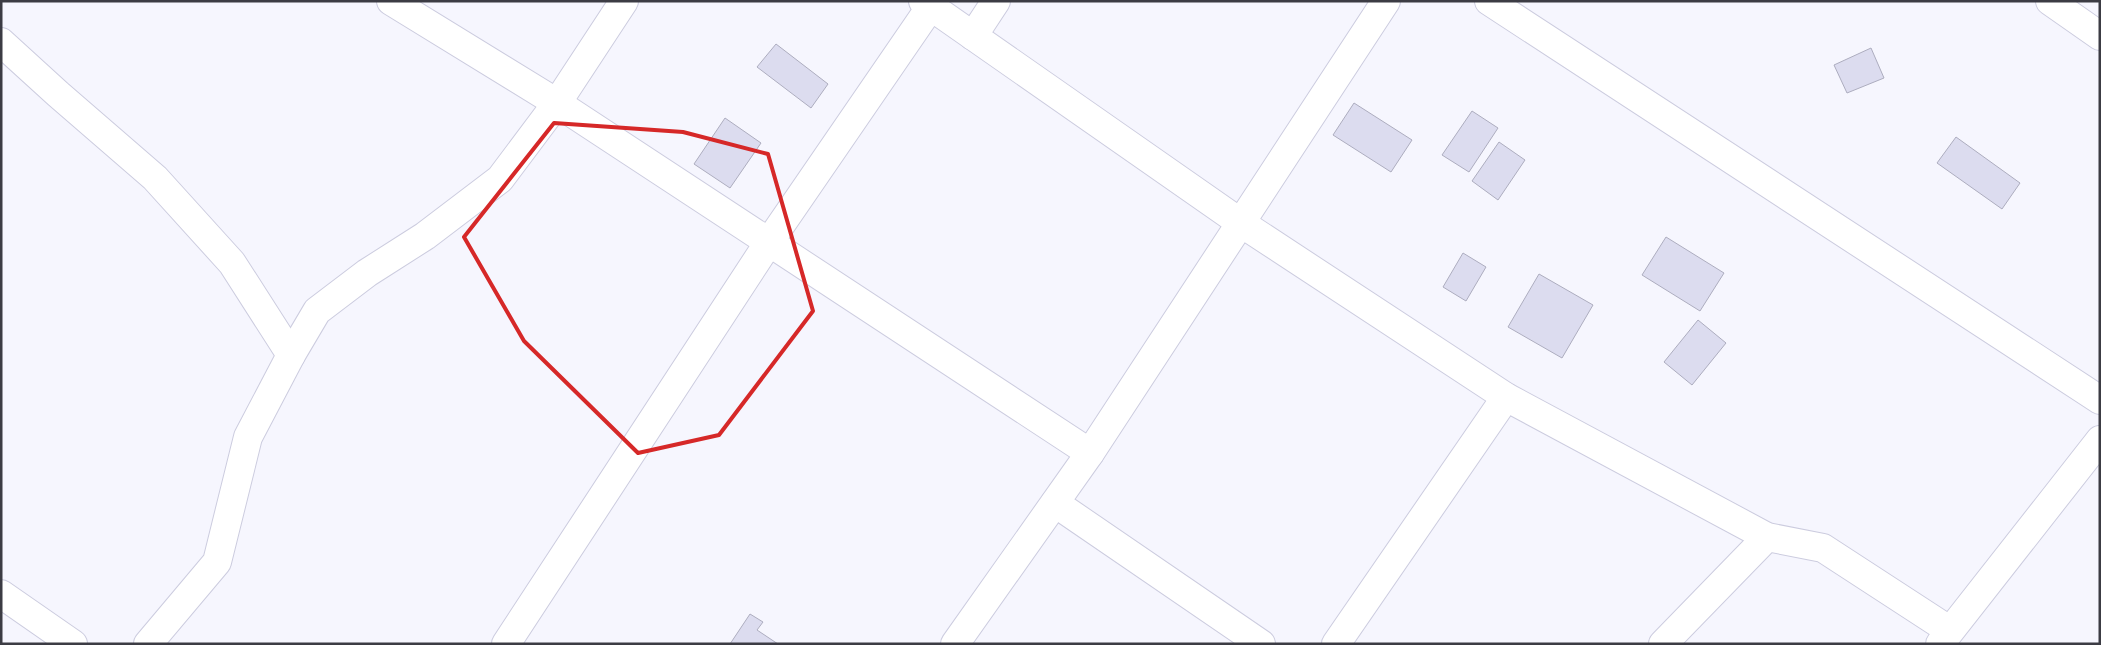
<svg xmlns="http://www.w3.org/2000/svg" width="2101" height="645" viewBox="0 0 2101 645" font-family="'Crimson Pro',serif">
	<rect width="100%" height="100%" fill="#f6f6fe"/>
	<g fill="#dcdcef" stroke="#adadbf">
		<path d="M776,44L828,84L811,108L757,67Z"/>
		<path d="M1871,48L1884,78L1847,93L1834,65Z"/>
		<path d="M1354,103L1412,140L1391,172L1333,135Z"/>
		<path d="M1472,111L1498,128L1469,172L1442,155Z"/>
		<path d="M725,118L761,143L730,188L694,164Z"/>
		<path d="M1956,137L2020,183L2002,209L1937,163Z"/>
		<path d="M1499,142L1525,160L1498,200L1472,181Z"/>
		<path d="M1666,237L1724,273L1700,311L1642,275Z"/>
		<path d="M1463,253L1486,267L1466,301L1443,287Z"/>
		<path d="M1539,274L1593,305L1562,358L1508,327Z"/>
		<path d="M1698,320L1726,343L1692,385L1664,362Z"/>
		<path d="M750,614L763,622L757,630L778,644H730Z"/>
	</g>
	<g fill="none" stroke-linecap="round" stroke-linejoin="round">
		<defs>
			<g id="minor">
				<path d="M391,1L557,103L1090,453"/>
				<path d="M923,1L1241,223L1506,397L1767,537L1823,548L1949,630"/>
				<path d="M1489,1L2100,400"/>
				<path d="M2050,1L2100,36"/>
				<path d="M973,36L996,1"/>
				<path d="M1,42L58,94L155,178L232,263L291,355"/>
				<path d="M1055,503L1261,644"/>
				<path d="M1,594L73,644"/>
				<path d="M148,644L217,562L248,437L291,355L317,311L367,273L425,236L500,179L557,103L624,1"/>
				<path d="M506,644L769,242L931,6"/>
				<path d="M955,644L1090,453L1386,1"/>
				<path d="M1336,644L1506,397"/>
				<path d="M1663,644L1767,537"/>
				<path d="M1940,644L2100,440"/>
			</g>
		</defs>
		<use href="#minor" stroke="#ccccdf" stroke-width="30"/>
		<use href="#minor" stroke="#fff" stroke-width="28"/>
	</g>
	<path fill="none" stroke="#d62828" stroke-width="4" stroke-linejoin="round" d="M554,123L683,132L768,154L813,311L719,435L638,453L524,341L464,237Z"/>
	<rect width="2101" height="645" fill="none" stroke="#3c3c44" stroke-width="5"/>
</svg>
